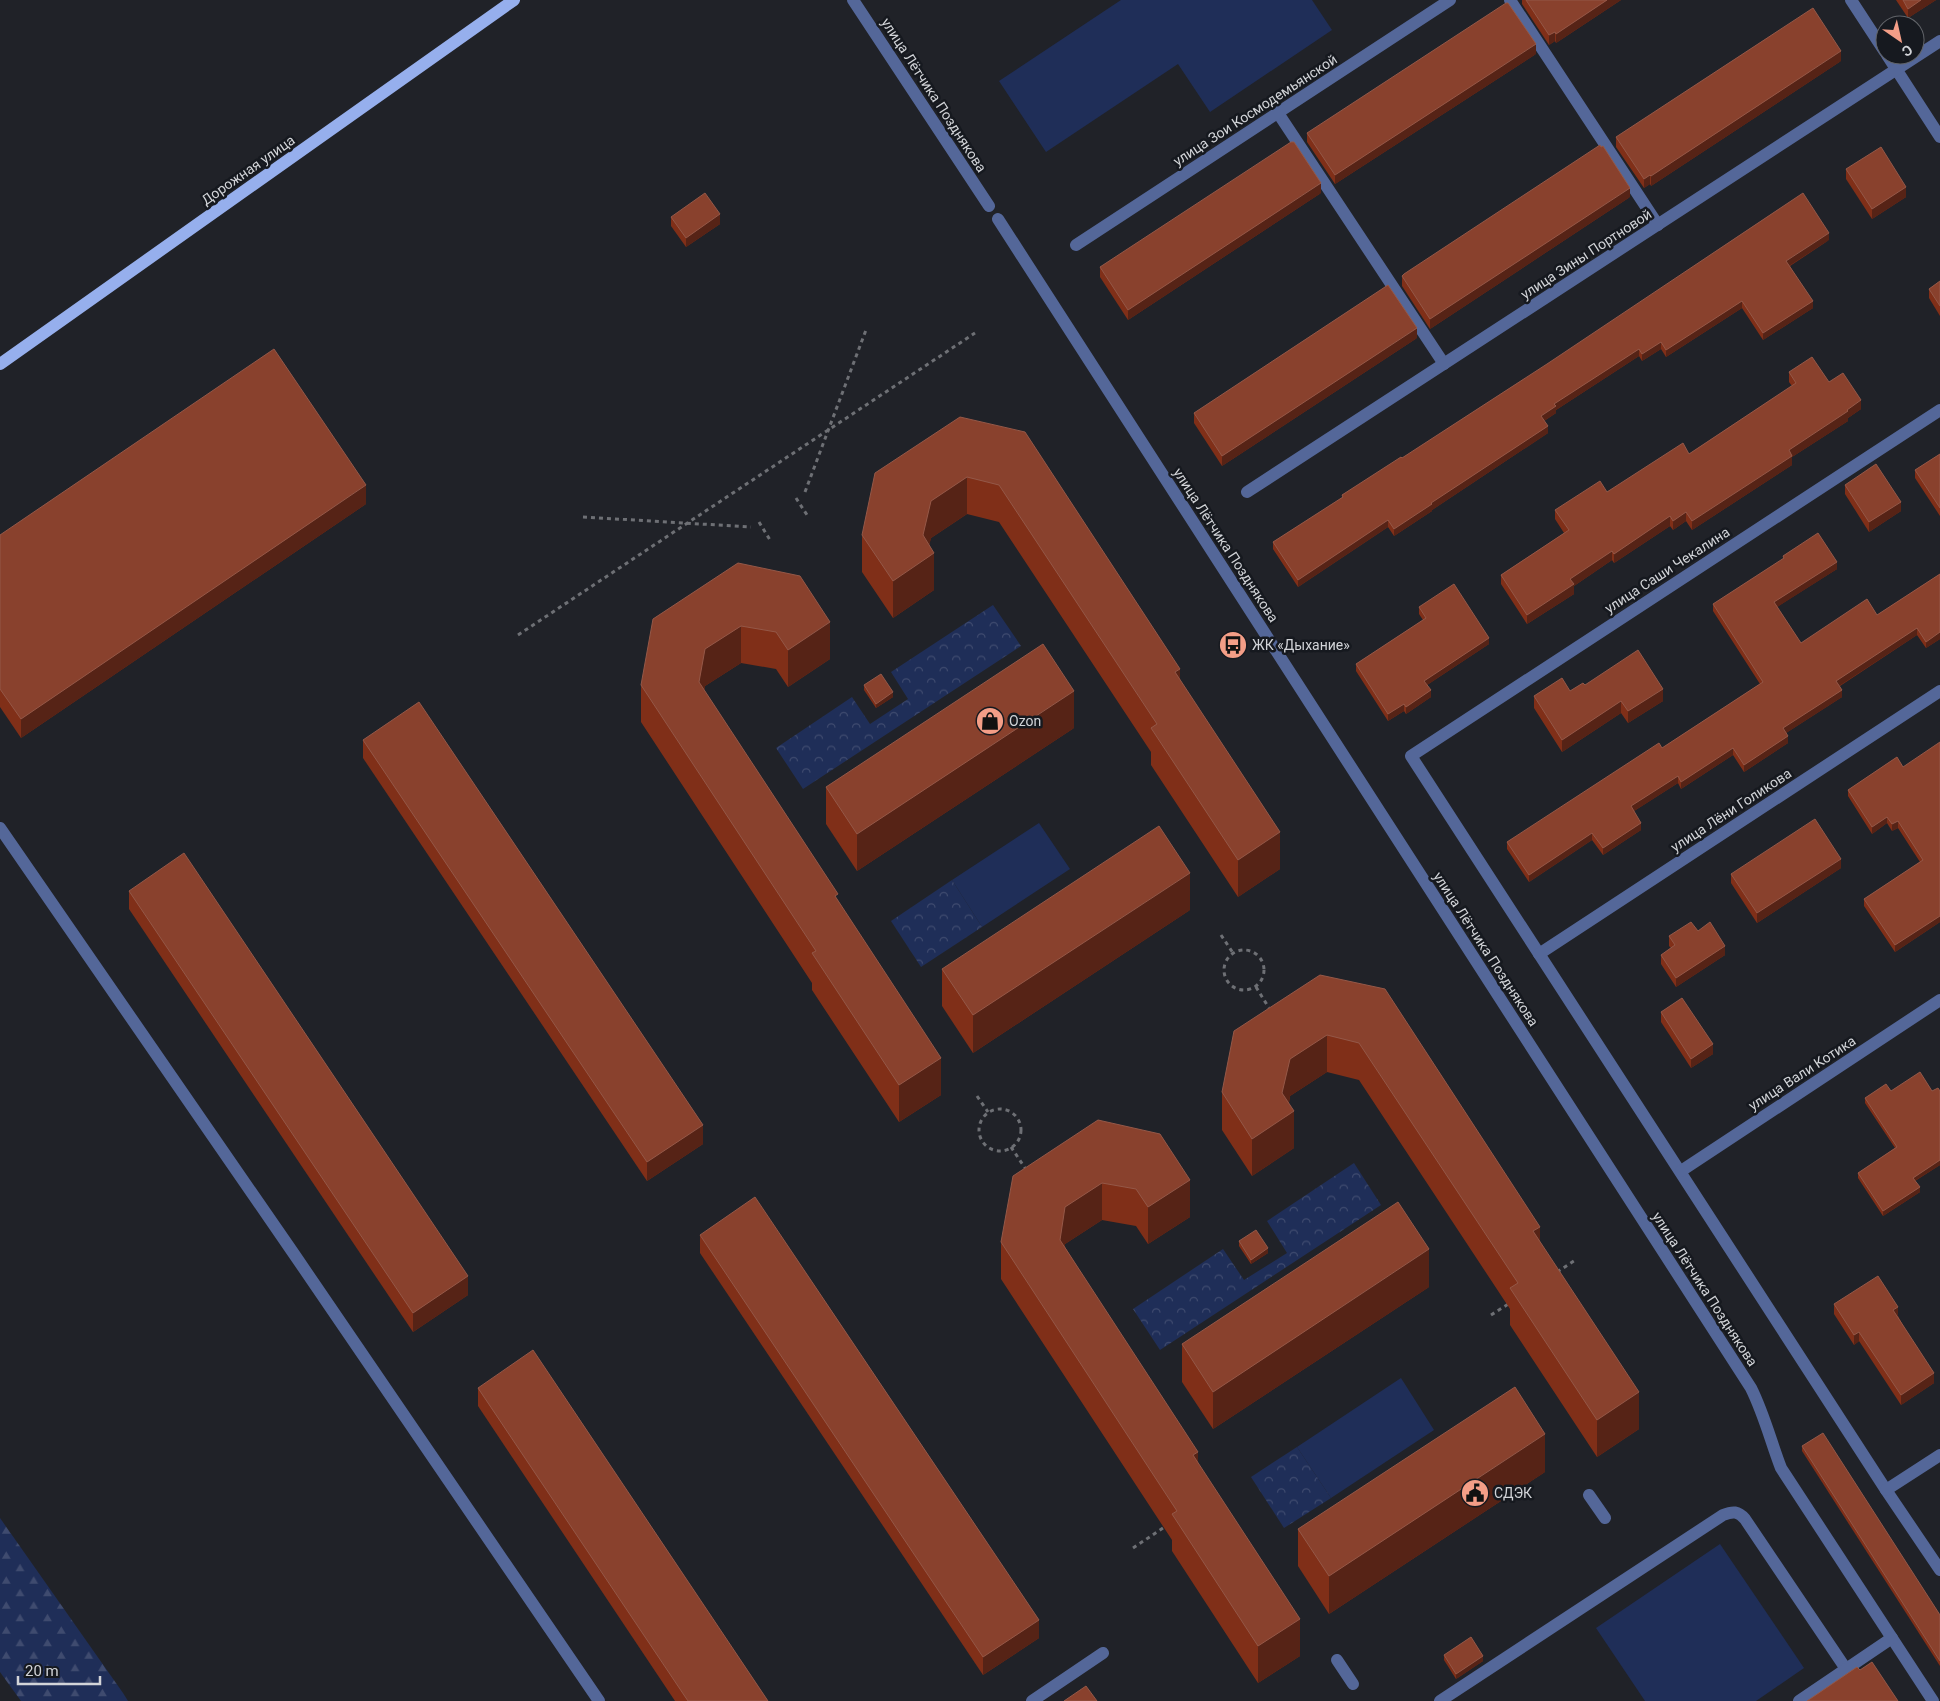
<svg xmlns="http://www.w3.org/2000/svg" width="1940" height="1701" viewBox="0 0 1940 1701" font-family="Roboto,sans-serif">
	<defs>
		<pattern id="forest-firs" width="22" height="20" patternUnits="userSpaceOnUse" patternTransform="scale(1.25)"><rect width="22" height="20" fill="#1f2e58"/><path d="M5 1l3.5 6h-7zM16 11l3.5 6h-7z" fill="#3f4b6f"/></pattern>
		<pattern id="park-crowns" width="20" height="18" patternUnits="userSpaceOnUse" patternTransform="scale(1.25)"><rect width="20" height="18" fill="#1f2e58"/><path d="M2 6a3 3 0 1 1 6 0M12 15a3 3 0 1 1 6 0" fill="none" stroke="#3f4b6f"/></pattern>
	</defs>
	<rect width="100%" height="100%" fill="#202228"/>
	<g fill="#1f2e58">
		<path d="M1121,0H1312L1332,30L1210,112L1178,64L1046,152L999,81Z"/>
		<path d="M1039,823L1070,869L982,927L952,880Z"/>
		<path d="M1401,1378L1434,1430L1331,1498L1297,1447Z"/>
		<path d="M1720,1544L1804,1668L1756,1701H1645L1596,1628Z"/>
	</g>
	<path fill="url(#forest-firs)" d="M0,1518L123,1693L128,1701H21L0,1672Z"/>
	<g fill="url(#park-crowns)">
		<path d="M993,605L1021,646L803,789L776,748L852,697L870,724L908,699L891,672Z"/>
		<path d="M952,880L982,927L921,967L891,921Z"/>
		<path d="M1354,1163L1381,1205L1160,1350L1133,1309L1223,1249L1244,1280L1287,1253L1267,1221Z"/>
		<path d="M1297,1447L1331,1498L1284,1528L1251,1477Z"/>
	</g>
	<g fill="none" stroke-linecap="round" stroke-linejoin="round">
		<g stroke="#6e7075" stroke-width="3" stroke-dasharray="4 4" stroke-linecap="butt">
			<path d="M805,492L866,330"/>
			<path d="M796,498L807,515"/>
			<path d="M583,517L751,527"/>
			<path d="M759,522L770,540"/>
			<path d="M518,635L975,333"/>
			<path d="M1221,935L1233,953"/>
			<circle cx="1244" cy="970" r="20"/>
			<path d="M1256,987L1269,1008"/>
			<path d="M977,1096L988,1112"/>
			<circle cx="1000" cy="1130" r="21"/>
			<path d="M1011,1147L1025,1168"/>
			<path d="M1557,1272L1577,1259"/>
			<path d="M1491,1315L1510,1303"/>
			<path d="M1133,1548L1166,1526"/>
		</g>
		<g stroke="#546799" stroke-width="12">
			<path d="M853,0L989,206"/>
			<path d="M1510,0L1658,225"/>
			<path d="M1851,0L1885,52"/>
			<path d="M1887,55L1940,137"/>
			<path d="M1278,113L1444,364"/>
			<path d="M998,219L1751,1388C1764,1414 1771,1442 1781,1468L1933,1701"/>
			<path d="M1076,245L1450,0"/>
			<path d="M1940,410L1411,756L1886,1490L1940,1570"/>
			<path d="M1247,492L1940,41"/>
			<path d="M0,828L294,1254L599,1701"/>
			<path d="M1539,954L1940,691"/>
			<path d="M1681,1171L1940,1000"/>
			<path d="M1886,1490L1940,1455"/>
			<path d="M1589,1495L1605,1518"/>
			<path d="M1337,1660L1353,1684"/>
			<path d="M1032,1701L1103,1653"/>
			<path d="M1440,1701L1723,1515C1733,1511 1738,1511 1745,1519L1846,1669"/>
			<path d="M1799,1701L1892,1638"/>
		</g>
		<path stroke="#96afed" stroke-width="12" d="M0,364L514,0"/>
	</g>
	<g fill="#802f18">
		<path d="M1522,0H1621L1556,43L1555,41L1549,45L1522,4Z"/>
		<path d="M1896,0H1936L1908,18Z"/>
		<path d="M1536,54L1335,184L1307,142V133Z"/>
		<path d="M1841,61L1651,186L1650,184L1644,188L1616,147V137Z"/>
		<path d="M1846,169L1906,197L1872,219L1846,179Z"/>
		<path d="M1321,193L1128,320L1100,277V267Z"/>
		<path d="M1630,197L1430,329L1402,286V276Z"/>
		<path d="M671,217L720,224L686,247L671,226Z"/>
		<path d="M1829,240L1790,266L1813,308L1763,340L1742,308L1666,357L1661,349L1642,361L1639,356L1556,410V413L1544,421L1548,433L1432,510V511L1394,536L1388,527L1298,587L1273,549V542L1342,498V495L1402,458Z"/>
		<path d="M1940,281V316L1929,298V289Z"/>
		<path d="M1417,338L1222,466L1194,423V413Z"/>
		<path d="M1789,372L1829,382L1861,409L1848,418V421L1792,457V465L1692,530L1686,521L1673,530L1670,526L1614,563L1612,560L1574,586V594L1527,624L1501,584V575L1564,533L1555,519V510L1607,492L1689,454L1792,386L1789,382Z"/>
		<path d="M960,417L1180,681L1280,869L1238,897L1151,765V752L999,522L967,514L931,538L929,545L934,590L893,618L862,572V535Z"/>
		<path d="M1940,454V516L1915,478V470Z"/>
		<path d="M1845,485L1901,511L1869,532L1845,494Z"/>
		<path d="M366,504L21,738L0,707V535Z"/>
		<path d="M1783,556L1837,569L1777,607L1801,643L1877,615L1940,574V639L1926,648L1917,635L1840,686L1842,697L1786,733L1788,743L1744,772L1733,755L1681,789L1678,783L1634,811L1641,830L1603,855L1592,840L1529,882L1507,849V842L1662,748L1760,684L1713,611V604L1783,559Z"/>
		<path d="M738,563L830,659L788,687L776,669L741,663L705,686L704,690L838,901L941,1095L899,1122L812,990V983L641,722V685Z"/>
		<path d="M1419,607L1489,644L1427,685L1431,697L1406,714L1404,711L1388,721L1356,671V664L1423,620L1419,614Z"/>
		<path d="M864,685L893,697L876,708L864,690Z"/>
		<path d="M1585,685L1663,701L1628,723L1621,713L1562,752L1534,708V696L1570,691Z"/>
		<path d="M1074,728L857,871L826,824V787Z"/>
		<path d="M363,740L703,1144L647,1181L363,758Z"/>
		<path d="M1897,757L1940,922L1895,952L1864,906V899L1920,862L1898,828L1892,831L1887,823L1872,834L1848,796V790Z"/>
		<path d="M1841,868L1757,923L1731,883V874Z"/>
		<path d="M129,891L468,1295L413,1332L129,909Z"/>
		<path d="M1190,910L973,1053L942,1006V969Z"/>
		<path d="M1698,931L1725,955L1676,987L1661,964V955L1671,948L1669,946V936Z"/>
		<path d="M1320,975L1540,1242L1639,1429L1597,1457L1510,1325V1309L1359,1080L1327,1072L1290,1096L1289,1103L1294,1148L1252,1176L1222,1130V1092Z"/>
		<path d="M1661,1012L1713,1054L1691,1068L1661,1022Z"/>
		<path d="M1891,1091H1940V1165L1915,1181L1920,1192L1883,1216L1858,1178V1173L1895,1148L1865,1103V1098Z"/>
		<path d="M1098,1120L1190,1217L1148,1244L1136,1226L1102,1220L1065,1244V1247L1198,1463L1300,1656L1258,1683L1172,1551V1540L1001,1279V1242Z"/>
		<path d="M700,1235L1039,1638L983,1675L700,1253Z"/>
		<path d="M1239,1241L1268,1253L1251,1264L1239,1246Z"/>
		<path d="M1429,1287L1213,1429L1182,1382V1344Z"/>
		<path d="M1834,1304L1898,1316L1934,1383L1901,1405L1859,1341L1854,1345L1834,1314Z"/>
		<path d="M478,1388L768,1701H675L478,1406Z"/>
		<path d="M1802,1446L1940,1615V1666L1802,1451Z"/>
		<path d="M1545,1472L1329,1614L1298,1566V1529Z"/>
		<path d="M1444,1655L1483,1661L1456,1679L1444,1660Z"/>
	</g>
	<g fill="#562316">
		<path d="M1607,0H1621L1556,43V34Z"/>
		<path d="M1921,0H1936L1908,18V9Z"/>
		<path d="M1555,32V41L1549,45V35Z"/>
		<path d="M1536,44V54L1335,184V175Z"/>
		<path d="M1841,51V61L1651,186V176Z"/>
		<path d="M1650,175V184L1644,188V179Z"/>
		<path d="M1321,183V193L1128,320V310Z"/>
		<path d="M1906,187V197L1872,219V209Z"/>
		<path d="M1630,188V197L1430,329V319Z"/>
		<path d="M720,214V224L686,247V238Z"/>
		<path d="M1829,233V240L1786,268V261Z"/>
		<path d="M1742,301V308L1666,357V350Z"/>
		<path d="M1813,301V308L1763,340V333Z"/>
		<path d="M1417,328V338L1222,466V456Z"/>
		<path d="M1661,342V349L1642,361V354Z"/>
		<path d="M1639,349V356L1556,410V413L1541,423V416L1554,404Z"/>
		<path d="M1861,400V409L1848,418V421L1792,457V465L1692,530V521L1789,450Z"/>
		<path d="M1548,426V433L1432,510V511L1394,536V529L1431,503Z"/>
		<path d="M967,477V514L931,538L926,559L934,553V590L893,618V581L923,535L931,501Z"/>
		<path d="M366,485V504L21,738V719Z"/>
		<path d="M1901,502V511L1869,532V522Z"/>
		<path d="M1686,512V521L1673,530V521Z"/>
		<path d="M1670,516V526L1614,563V554Z"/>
		<path d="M1388,520V527L1298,587V580Z"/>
		<path d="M1612,551V560L1574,586V594L1527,624V615L1570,579Z"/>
		<path d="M1837,562V569L1774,609V602Z"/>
		<path d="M830,622V659L788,687V650Z"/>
		<path d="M741,626V663L705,686L699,719V682L705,649Z"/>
		<path d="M1917,628V635L1836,688V681Z"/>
		<path d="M1940,632V639L1926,648V642Z"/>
		<path d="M1489,638V644L1424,687V681Z"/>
		<path d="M1180,669V706L1175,672Z"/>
		<path d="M1663,689V701L1628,723V711Z"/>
		<path d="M1431,690V697L1406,714V707Z"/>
		<path d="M1842,690V697L1783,735V728Z"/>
		<path d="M1074,691V728L857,871V834Z"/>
		<path d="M893,692V697L876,708V704Z"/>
		<path d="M1621,701V713L1562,752V740Z"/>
		<path d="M1404,704V711L1388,721V714Z"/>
		<path d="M1788,736V743L1744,772V765Z"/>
		<path d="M1733,748V755L1681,789V782Z"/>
		<path d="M1678,776V783L1631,813V806Z"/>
		<path d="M1887,817V823L1872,834V827Z"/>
		<path d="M1898,821V828L1892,831V824Z"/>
		<path d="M1641,823V830L1603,855V848Z"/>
		<path d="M1280,832V869L1238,897V860Z"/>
		<path d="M1592,833V840L1529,882V875Z"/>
		<path d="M1841,859V868L1757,923V913Z"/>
		<path d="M1190,873V910L973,1053V1015Z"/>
		<path d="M1940,916V922L1895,952V945Z"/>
		<path d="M1725,946V955L1676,987V978Z"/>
		<path d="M1327,1035V1072L1290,1096L1286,1117L1294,1111V1148L1252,1176V1139L1282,1093L1290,1059Z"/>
		<path d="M1713,1044V1054L1691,1068V1059Z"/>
		<path d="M941,1058V1095L899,1122V1085Z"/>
		<path d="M703,1125V1144L647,1181V1162Z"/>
		<path d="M1940,1160V1165L1913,1182V1178Z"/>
		<path d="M1190,1180V1217L1148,1244V1207Z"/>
		<path d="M1102,1183V1220L1065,1244L1060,1277V1240L1065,1207Z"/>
		<path d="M1920,1187V1192L1883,1216V1211Z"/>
		<path d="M1540,1227V1264L1533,1231Z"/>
		<path d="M1268,1248V1253L1251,1264V1260Z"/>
		<path d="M1429,1249V1287L1213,1429V1392Z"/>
		<path d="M468,1276V1295L413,1332V1313Z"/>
		<path d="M1898,1307V1316L1893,1319V1310Z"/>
		<path d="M1859,1332V1341L1854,1345V1335Z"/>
		<path d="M1934,1373V1383L1901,1405V1395Z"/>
		<path d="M1639,1392V1429L1597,1457V1420Z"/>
		<path d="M1545,1434V1472L1329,1614V1576Z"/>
		<path d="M1198,1452V1489L1193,1455Z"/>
		<path d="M1300,1619V1656L1258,1683V1646Z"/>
		<path d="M1039,1620V1638L983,1675V1657Z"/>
		<path d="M1483,1656V1661L1456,1679V1674Z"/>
	</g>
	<g fill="#89412d" stroke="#945848">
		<path d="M1526,0H1607L1556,34L1555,32L1549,35Z"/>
		<path d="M1903,0H1921L1908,9Z"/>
		<path d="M1506,3H1508L1536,44L1335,175L1307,133Z"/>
		<path d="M1813,8L1841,51L1651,176L1650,175L1644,179L1616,137Z"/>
		<path d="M1291,142H1294L1321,183L1128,310L1100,267Z"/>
		<path d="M1600,145L1601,147L1603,146L1630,188L1430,319L1402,276L1404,274Z"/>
		<path d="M1881,147L1906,187L1872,209L1846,169Z"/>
		<path d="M705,193L720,214L686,238L671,217Z"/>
		<path d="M1803,193L1829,233L1786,261L1813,301L1763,333L1742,301L1666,350L1661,342L1642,354L1639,349L1554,404L1556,406L1541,416L1548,426L1431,503L1432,504L1394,529L1388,520L1298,580L1273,542L1343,497L1342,495L1401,457L1402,458L1547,364Z"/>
		<path d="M1940,281V306L1929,289Z"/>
		<path d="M1388,285L1417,328L1222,456L1194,413Z"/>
		<path d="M274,349L366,485L21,719L0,689V535Z"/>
		<path d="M1812,357L1829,382L1843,373L1861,400L1847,410L1848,411L1789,450L1792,456L1692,521L1686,512L1673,521L1670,516L1614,554L1612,551L1570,579L1574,584L1527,615L1501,575L1569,530L1555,510L1600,481L1607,492L1683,443L1689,454L1796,383L1789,372Z"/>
		<path d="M960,417L1025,432L1180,669L1175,672L1280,832L1238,860L1151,728L1157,724L999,485L967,477L931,501L923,535L934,553L893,581L862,535L875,473Z"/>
		<path d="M1940,454V508L1915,470Z"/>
		<path d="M1876,464L1901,502L1869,522L1845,485Z"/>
		<path d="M1818,533L1837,562L1774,602L1801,643L1867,599L1877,615L1940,574V632L1926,642L1917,628L1836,681L1842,690L1783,728L1788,736L1744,765L1733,748L1681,782L1678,776L1631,806L1641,823L1603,848L1592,833L1529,875L1507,842L1659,743L1662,748L1763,682L1713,604L1784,558L1783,556Z"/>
		<path d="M738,563L800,576L830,622L788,650L776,632L741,626L705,649L699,682L838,894L835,896L941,1058L899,1085L812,953L816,951L641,685L653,619Z"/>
		<path d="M1454,584L1489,638L1424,681L1431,690L1406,707L1404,704L1388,714L1356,664L1426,618L1419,607Z"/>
		<path d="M1043,644L1074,691L857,834L826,787Z"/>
		<path d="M1638,650L1663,689L1628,711L1621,701L1562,740L1534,696L1562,678L1570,691L1583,683L1585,685Z"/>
		<path d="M881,674L893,692L876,704L864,685Z"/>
		<path d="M419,702L703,1125L647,1162L363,740Z"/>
		<path d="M1940,742V916L1895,945L1864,899L1923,860L1898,821L1892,824L1887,817L1872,827L1848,790L1897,757L1903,767Z"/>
		<path d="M1815,819L1841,859L1757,913L1731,874Z"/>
		<path d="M1159,826L1190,873L973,1015L942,969Z"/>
		<path d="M184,853L468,1276L413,1313L129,891Z"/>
		<path d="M1691,922L1698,931L1710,922L1725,946L1676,978L1661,955L1675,945L1669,936Z"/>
		<path d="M1320,975L1385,989L1540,1227L1533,1231L1639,1392L1597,1420L1510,1288L1518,1283L1359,1043L1327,1035L1290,1059L1282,1093L1294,1111L1252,1139L1222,1092L1234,1031Z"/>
		<path d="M1682,998L1713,1044L1691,1059L1661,1012Z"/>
		<path d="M1920,1072L1932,1091L1938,1088L1940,1091V1160L1913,1178L1920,1187L1883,1211L1858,1173L1897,1147L1865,1098L1886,1084L1891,1091Z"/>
		<path d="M1098,1120L1160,1134L1190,1180L1148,1207L1136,1189L1102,1183L1065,1207L1060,1240L1198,1452L1193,1455L1300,1619L1258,1646L1172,1514L1177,1511L1001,1242L1013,1176Z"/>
		<path d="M755,1197L1039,1620L983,1657L700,1235Z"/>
		<path d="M1398,1202L1429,1249L1213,1392L1182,1344Z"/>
		<path d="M1256,1230L1268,1248L1251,1260L1239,1241Z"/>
		<path d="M1878,1276L1898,1307L1893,1310L1934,1373L1901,1395L1859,1332L1854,1335L1834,1304Z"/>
		<path d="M533,1350L768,1701H688L478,1388Z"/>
		<path d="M1515,1387L1545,1434L1329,1576L1298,1529Z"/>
		<path d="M1823,1433L1940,1615V1661L1802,1446Z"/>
		<path d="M1471,1637L1483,1656L1456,1674L1444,1655Z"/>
		<path d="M1872,1662L1898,1701H1807L1857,1667L1860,1670Z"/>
		<path d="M1086,1686L1097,1701H1064Z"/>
	</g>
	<defs>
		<symbol id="bus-disc" viewBox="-11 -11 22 22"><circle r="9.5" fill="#f49e87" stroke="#16191f"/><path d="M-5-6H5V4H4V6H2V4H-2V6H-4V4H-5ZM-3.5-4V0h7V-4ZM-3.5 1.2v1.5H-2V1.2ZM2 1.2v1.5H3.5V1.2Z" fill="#111"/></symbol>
		<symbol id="shop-disc" viewBox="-11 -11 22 22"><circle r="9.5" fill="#f49e87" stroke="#16191f"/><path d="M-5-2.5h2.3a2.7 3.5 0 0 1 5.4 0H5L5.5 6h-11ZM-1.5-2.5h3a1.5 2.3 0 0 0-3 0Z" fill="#111"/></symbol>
		<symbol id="civic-disc" viewBox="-11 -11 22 22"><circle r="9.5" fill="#f49e87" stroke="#16191f"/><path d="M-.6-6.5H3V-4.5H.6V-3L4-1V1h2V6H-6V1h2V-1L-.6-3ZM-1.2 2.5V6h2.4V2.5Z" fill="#111"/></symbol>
	</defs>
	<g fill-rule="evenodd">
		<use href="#bus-disc" x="1217" y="629" width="32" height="32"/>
		<use href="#shop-disc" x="974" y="705" width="32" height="32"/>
		<use href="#civic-disc" x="1459" y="1477" width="32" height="32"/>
	</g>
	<g text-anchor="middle" stroke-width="5" stroke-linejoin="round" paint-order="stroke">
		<g font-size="14" fill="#d2d4d8" stroke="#16191f">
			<text transform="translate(934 95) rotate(57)" y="5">улица Лётчика Позднякова</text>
			<text transform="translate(1255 110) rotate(-33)" y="5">улица Зои Космодемьянской</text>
			<text transform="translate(248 170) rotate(-35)" y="5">Дорожная улица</text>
			<text transform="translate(1586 254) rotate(-33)" y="5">улица Зины Портновой</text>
			<text transform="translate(1226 545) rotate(57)" y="5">улица Лётчика Позднякова</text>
			<text transform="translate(1667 570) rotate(-33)" y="5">улица Саши Чекалина</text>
			<text transform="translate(1731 810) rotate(-33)" y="5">улица Лёни Голикова</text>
			<text transform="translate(1486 949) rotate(57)" y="5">улица Лётчика Позднякова</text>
			<text transform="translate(1802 1073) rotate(-33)" y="5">улица Вали Котика</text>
			<text transform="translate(1705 1289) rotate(57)" y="5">улица Лётчика Позднякова</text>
		</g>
		<g font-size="14" fill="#d2d4d8" stroke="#16191f" text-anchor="start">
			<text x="1252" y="650">ЖК «Дыхание»</text>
			<text x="1009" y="726">Ozon</text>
			<text x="1494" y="1498">СДЭК</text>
		</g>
	</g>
	<g transform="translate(1900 40) rotate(146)"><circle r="24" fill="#16191f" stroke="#616469"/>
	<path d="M0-4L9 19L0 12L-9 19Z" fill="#f49e87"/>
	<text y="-8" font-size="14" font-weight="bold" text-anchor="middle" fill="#d2d4d8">С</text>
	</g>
	<path d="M18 1676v8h82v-8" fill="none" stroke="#d2d4d8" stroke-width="2.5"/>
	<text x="25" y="1676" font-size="15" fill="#d2d4d8" stroke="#16191f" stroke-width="4" paint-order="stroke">20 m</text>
</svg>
